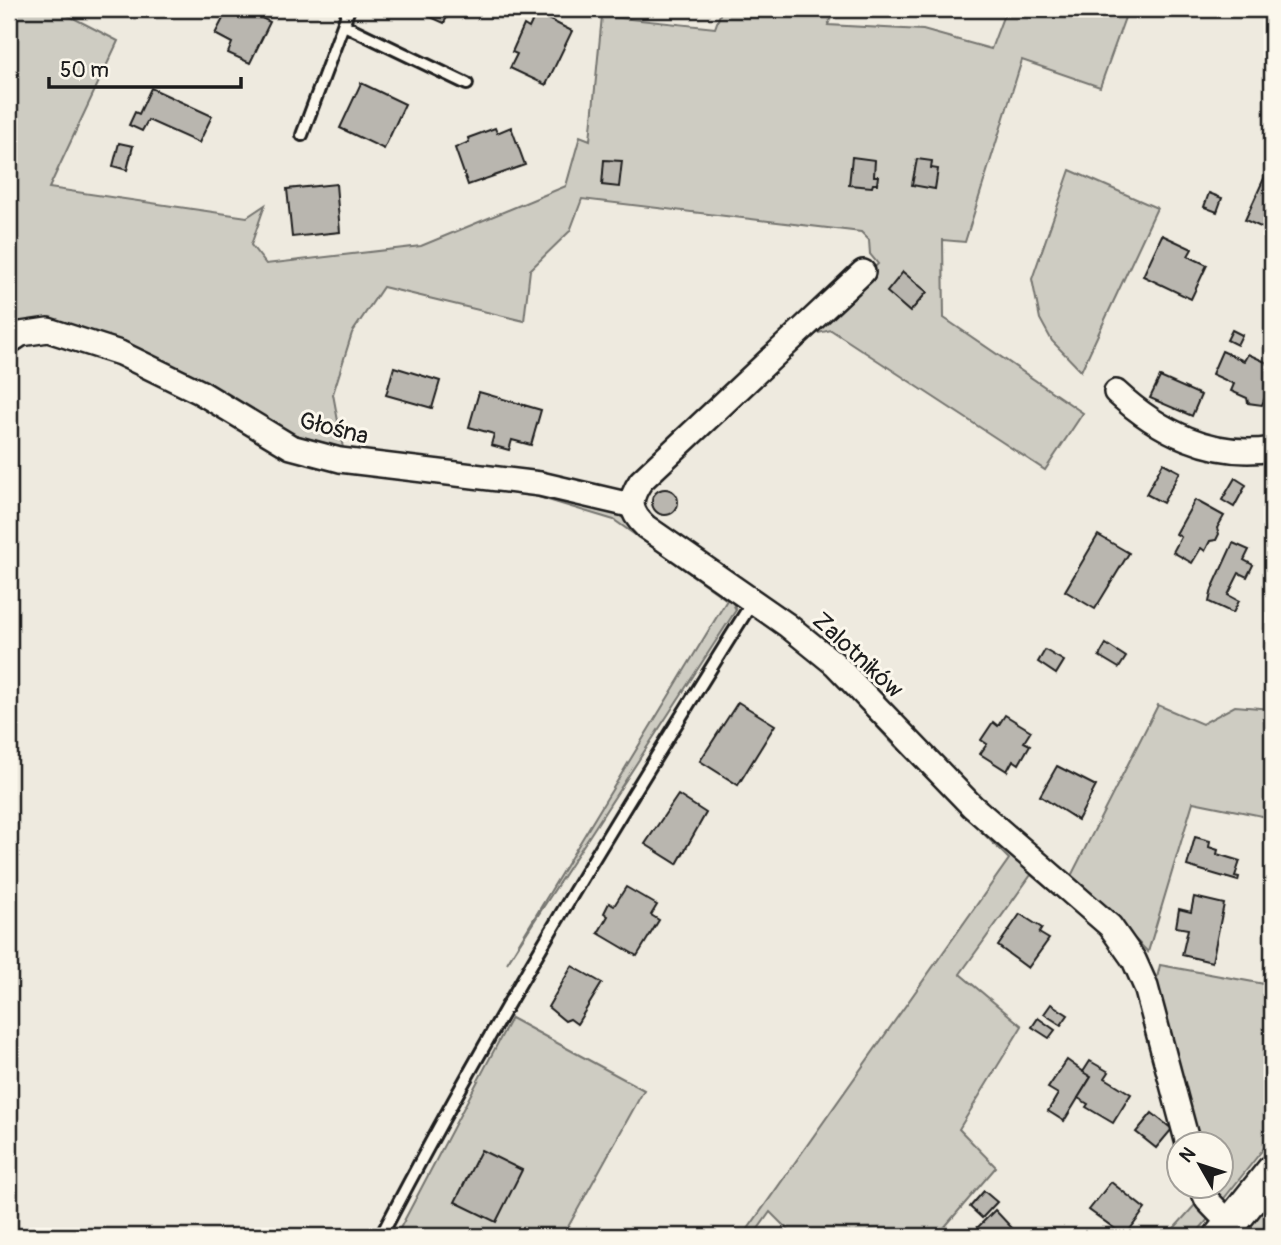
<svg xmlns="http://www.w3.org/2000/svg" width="1281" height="1245" viewBox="0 0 1281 1245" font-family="Pangolin,sans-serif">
	<rect width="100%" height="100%" fill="#eeeadf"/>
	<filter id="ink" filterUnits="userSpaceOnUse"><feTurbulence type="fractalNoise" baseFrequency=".0143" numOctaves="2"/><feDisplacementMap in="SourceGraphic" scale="14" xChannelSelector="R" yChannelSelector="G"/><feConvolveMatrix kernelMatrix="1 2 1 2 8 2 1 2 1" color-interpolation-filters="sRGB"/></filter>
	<g filter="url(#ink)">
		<g fill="#ceccc2" stroke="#75746f" stroke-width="2">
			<path d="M9,9H56L118,41L49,188L247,217L265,205L251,245L266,264L421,246L566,186L580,136L590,140L602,16L715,28L722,9H834L828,25L923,30L991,49L1006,9H1128L1100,87L1022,60L965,242L943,240L944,318L1083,413L1045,470L831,330L810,335L811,328L878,264L870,254L869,240L861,232L582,199L570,231L530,270L524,321L383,287L352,333L333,394L343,448L295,435L204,384L120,345L9,334Z"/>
			<path d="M1070,170L1157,208L1081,371L1052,341L1040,319L1032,279Z"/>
			<path d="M515,490L593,503L620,516L729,594L736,610L507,963L727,600L614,520Z"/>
			<path d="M767,626L781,632L809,652L1081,909L1079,915L1031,875L960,974L1022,1026L959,1129L996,1167L937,1236H794L770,1212L753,1236H743L1009,859L892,743L829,674Z"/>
			<path d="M1158,705L1202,724L1235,706L1272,709V818L1193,802L1148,952L1071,876Z"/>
			<path d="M1160,965L1270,985L1272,970V1138L1222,1201L1210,1186H1222V1144L1197,1143L1155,987Z"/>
			<path d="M511,1018L644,1090L563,1236H396Z"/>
			<path d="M1190,1186L1209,1218L1194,1236H1167L1195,1205Z"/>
			<path d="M1272,1194V1236H1240Z"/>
		</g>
		<g fill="#b9b6af" stroke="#1c1c1c" stroke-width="2">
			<path d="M228,9H243L270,22L250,63L228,53L232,43L215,34Z"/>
			<path d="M413,9H451L444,23Z"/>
			<path d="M536,13L572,31L546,85L510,68L517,54L512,52L524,25L529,28Z"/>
			<path d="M361,83L405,104L384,149L340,128Z"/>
			<path d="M151,88L212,116L199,143L148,120L142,131L129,125L135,112L139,114Z"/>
			<path d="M511,127L525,165L468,185L455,148L469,142L468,138L495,128L497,133Z"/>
			<path d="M119,143L133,146L127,170L113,166Z"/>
			<path d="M852,157L875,160L874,176H878L877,184H873L872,187L849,185Z"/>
			<path d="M917,159L932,161L931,168L938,169L935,189L912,185Z"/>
			<path d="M604,160L622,161L619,187L602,185Z"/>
			<path d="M1266,174L1272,176V232L1245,220Z"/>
			<path d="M336,184L340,232L292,237L287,189Z"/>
			<path d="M1209,193L1222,198L1217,212L1204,207Z"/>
			<path d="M1162,235L1192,249L1188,256L1207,265L1191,299L1143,276Z"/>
			<path d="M903,272L927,292L910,312L887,292Z"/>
			<path d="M1232,330L1242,335L1237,345L1227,340Z"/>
			<path d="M1222,351L1244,361L1248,354L1272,365V381L1262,405L1248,403L1247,398L1231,391L1234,384L1212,374Z"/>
			<path d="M394,367L440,381L432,408L386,395Z"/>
			<path d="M1160,377L1201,395L1192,416L1150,398Z"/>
			<path d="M479,392L541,410L531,445L512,440L509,450L491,445L494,434L469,427Z"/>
			<path d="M1163,463L1180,472L1163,503L1146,494Z"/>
			<path d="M1235,478L1246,485L1234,507L1222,500Z"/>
			<circle cx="665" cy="502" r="13"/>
			<path d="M1195,500L1224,516L1217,528L1219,534L1216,540L1210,541L1205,551L1201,548L1192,563L1173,552L1181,537L1176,534Z"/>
			<path d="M1098,535L1129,553L1095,609L1065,591Z"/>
			<path d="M1233,543L1249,550L1244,560L1253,565L1247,577L1239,573L1228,595L1239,601L1233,613L1209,602L1212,589Z"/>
			<path d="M1106,644L1126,657L1119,668L1099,656Z"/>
			<path d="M1045,650L1064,661L1056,674L1038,662Z"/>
			<path d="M738,702L775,725L738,785L700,761Z"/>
			<path d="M1005,715L1031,731L1024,742L1030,745L1019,764L1013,760L1007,771L980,754L987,744L981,740L993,722L998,726Z"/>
			<path d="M1057,766L1096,786L1078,820L1040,796Z"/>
			<path d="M678,795L706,813L677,864L645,844Z"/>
			<path d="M1195,837L1210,841L1209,847L1218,850L1217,854L1240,861L1235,876L1239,877L1238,881L1187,866Z"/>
			<path d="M626,887L657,905L651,915L659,920L637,956L598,933L608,916L604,913L609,903L614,906Z"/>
			<path d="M1194,897L1224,904L1212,962L1182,955L1188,929L1176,927L1179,909L1191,912Z"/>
			<path d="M1020,914L1042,928L1039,933L1049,939L1028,968L998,946Z"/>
			<path d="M572,966L602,983L577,1024L570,1019L565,1021L548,1007Z"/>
			<path d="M1051,1004L1068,1015L1061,1025L1044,1014Z"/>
			<path d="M1038,1018L1055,1030L1049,1038L1032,1027Z"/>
			<path d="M1067,1060L1091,1077L1064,1121L1048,1111L1058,1094L1048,1088Z"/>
			<path d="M1090,1061L1109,1072L1105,1078L1131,1094L1113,1123L1086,1107L1088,1104L1078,1098L1091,1077L1083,1072Z"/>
			<path d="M1152,1113L1172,1129L1156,1148L1136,1132Z"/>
			<path d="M481,1150L522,1170L496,1222L455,1202Z"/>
			<path d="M1111,1182L1145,1209L1125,1236L1089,1210Z"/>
			<path d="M984,1191L997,1202L982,1218L970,1207Z"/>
			<path d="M995,1210L1012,1228L1004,1236L997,1233L994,1236H969Z"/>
		</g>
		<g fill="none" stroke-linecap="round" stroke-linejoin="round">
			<defs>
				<g id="lane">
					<path d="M344,25L467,84"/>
					<path d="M302,135L349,9"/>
					<path d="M381,1236C494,1018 622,810 753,601"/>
				</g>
				<g id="street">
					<path d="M863,272L641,481C628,500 629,511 646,527L787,625L835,664L972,806L1110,926L1134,960L1146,987L1188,1144"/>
					<path d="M9,342L21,334L48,330L120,353L200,392L291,447L340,460L540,484L630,505"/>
					<path d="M1116,392C1158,431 1213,459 1272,449"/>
					<path d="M1201,1186L1207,1200L1230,1224"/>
				</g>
				<path id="secondary" d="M1221,1236L1272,1172"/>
			</defs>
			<use href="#lane" stroke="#1c1c1c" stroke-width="16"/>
			<use href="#street" stroke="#1c1c1c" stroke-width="28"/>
			<use href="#secondary" stroke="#1c1c1c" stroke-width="37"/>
			<use href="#lane" stroke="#fbf7ec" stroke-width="10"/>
			<use href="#street" stroke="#fbf7ec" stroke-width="23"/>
			<use href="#secondary" stroke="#fbf7ec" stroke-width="32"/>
		</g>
	</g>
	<g text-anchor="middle" stroke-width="6" stroke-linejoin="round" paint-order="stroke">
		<g font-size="24" fill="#1c1c1c" stroke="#fbf7ec">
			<text transform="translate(334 428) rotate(14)" y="8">Głośna</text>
			<text transform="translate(858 655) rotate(43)" y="8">Zalotników</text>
		</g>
	</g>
	<rect width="1281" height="1245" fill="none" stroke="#fbf7ec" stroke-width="35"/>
	<rect x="18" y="18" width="1246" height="1210" fill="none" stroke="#1c1c1c" stroke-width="2.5" filter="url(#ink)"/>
	<g transform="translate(1200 1165) rotate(309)"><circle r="33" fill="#fbf7ec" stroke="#a29f99" stroke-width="2"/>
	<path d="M0-5L12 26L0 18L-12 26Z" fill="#1c1c1c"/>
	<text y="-10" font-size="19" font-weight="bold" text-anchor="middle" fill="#1c1c1c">N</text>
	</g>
	<path d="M49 77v10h192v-10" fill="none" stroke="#1c1c1c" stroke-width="3.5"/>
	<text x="60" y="77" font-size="21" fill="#1c1c1c" stroke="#fbf7ec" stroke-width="5" paint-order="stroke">50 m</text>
</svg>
